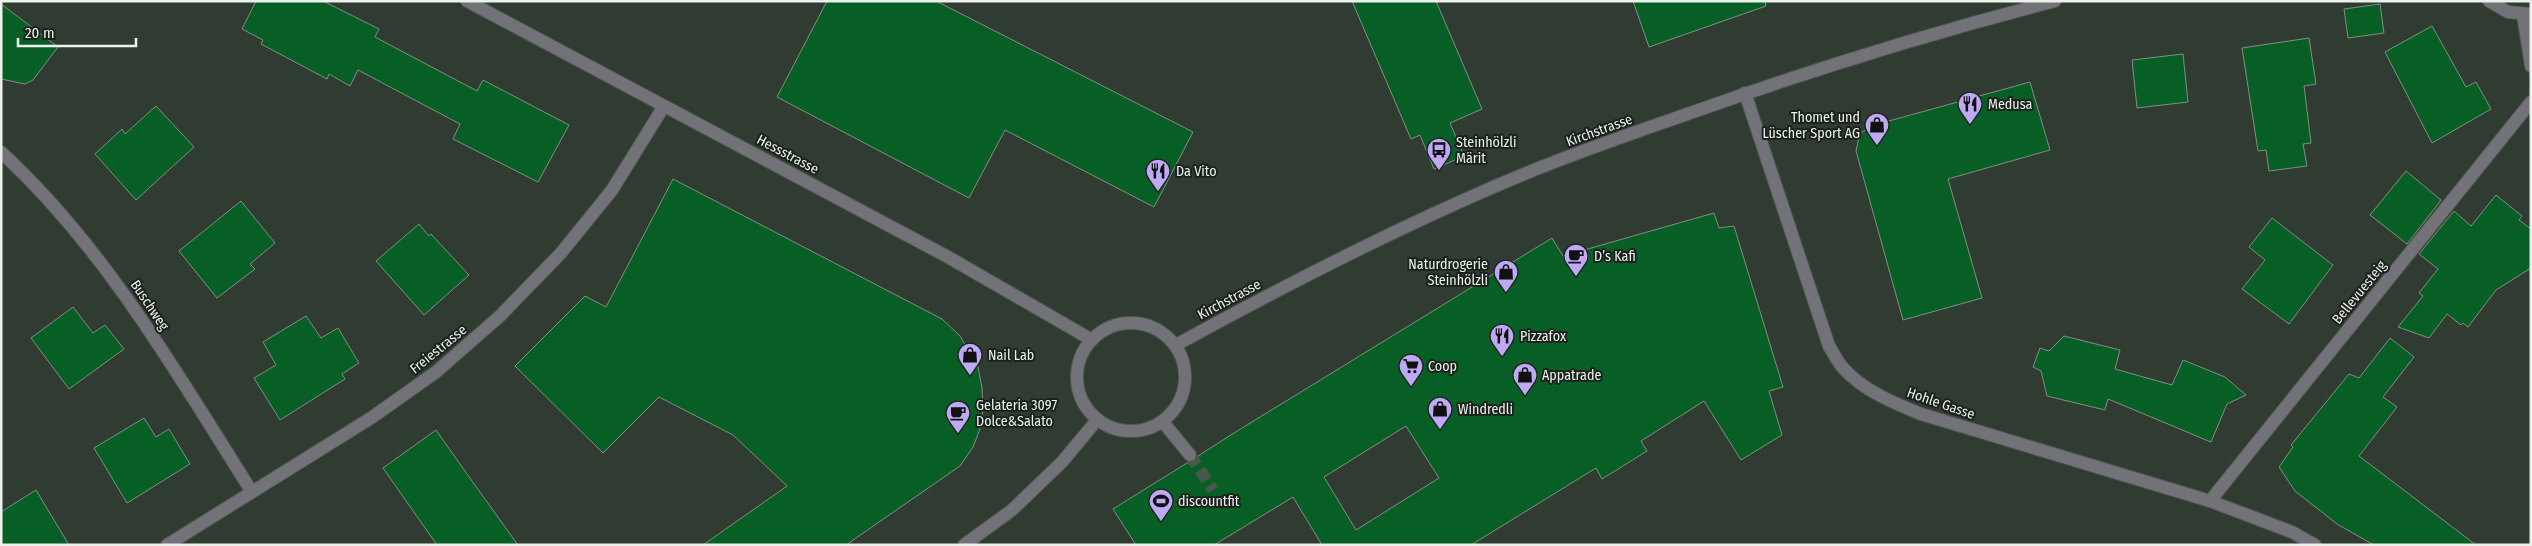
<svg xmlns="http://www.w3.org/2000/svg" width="2532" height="546" viewBox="0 0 2532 546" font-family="'Fira Sans Condensed',sans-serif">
	<rect width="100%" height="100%" fill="#303b31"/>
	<g fill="#085f25" stroke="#818f83" fill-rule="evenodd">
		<path d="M256,1H323L379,29L375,37L477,91L483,80L569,125L538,182L453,139L460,124L358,70L350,86L329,74L327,79L261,44L263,40L242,29Z"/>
		<path d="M827,1H936L1193,132L1154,207L1005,130L969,198L777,97Z"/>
		<path d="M1352,1H1436L1482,109L1450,123L1464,156L1434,169L1420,135L1411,139Z"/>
		<path d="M1633,1H1765L1766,6L1649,47Z"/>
		<path d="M1,4L58,47L33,80L25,84L1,79Z"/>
		<path d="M2380,4L2384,33L2348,38L2344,9Z"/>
		<path d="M2432,26L2466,87L2476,82L2491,109L2432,143L2385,52Z"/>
		<path d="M2309,38L2316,84L2304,86L2311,143L2303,144L2307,166L2269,171L2266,150L2258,151L2242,48Z"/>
		<path d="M2183,54L2188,102L2137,108L2132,60Z"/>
		<path d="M2030,82L2050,150L1948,179L1982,298L1903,320L1856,151L1860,133L1878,124Z"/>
		<path d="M156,106L194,147L136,200L95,154L122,129L125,134Z"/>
		<path d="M2406,171L2441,200L2407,244L2370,215Z"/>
		<path d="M673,179L942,319L960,336L978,367L982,388L983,410L980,429L973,447L960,466L846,545H703L787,486L733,435L659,397L603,453L515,366L585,296L606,307Z"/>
		<path d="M2496,195L2522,216L2519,220L2531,229V268L2496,290L2468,327L2463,323L2461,325L2447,314L2429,338L2398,327L2423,296L2419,293L2438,269L2419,254L2454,211L2471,226Z"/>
		<path d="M241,201L275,243L250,264L255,269L217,298L179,251Z"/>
		<path d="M1714,213L1719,228L1734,226L1783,387L1769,391L1782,435L1741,460L1704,401L1641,441L1647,451L1602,479L1596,468L1471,545H1322L1293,497L1214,545H1136L1113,509L1187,463L1195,462L1198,456L1234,433L1552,238L1563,256ZM1406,426L1439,478L1356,530L1324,477Z"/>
		<path d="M2272,218L2333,265L2289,324L2242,289L2265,260L2249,247Z"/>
		<path d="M419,224L429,236L431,234L469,275L424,315L376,261Z"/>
		<path d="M73,307L93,333L105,325L124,349L69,389L31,338Z"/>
		<path d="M306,316L321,338L338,328L359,363L342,374L345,379L280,420L254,378L276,365L263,342Z"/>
		<path d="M2064,336L2120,350L2115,369L2172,385L2183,360L2225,377L2246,395L2227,404L2211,442L2108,399L2105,410L2047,396L2041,371L2033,367L2040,348L2049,351Z"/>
		<path d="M2390,338L2414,357L2383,397L2397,407L2359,456L2476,545H2374L2337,524L2295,491L2279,467L2293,447L2291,445L2349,374L2359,378Z"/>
		<path d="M144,418L156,437L169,429L190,464L127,503L94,448Z"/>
		<path d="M436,430L472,481L518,545H437L383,468Z"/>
		<path d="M36,490L69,545H1V512Z"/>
	</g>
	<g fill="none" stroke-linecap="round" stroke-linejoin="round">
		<path stroke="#4c564d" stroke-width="12" stroke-dasharray="12 6" stroke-linecap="butt" d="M1190,455L1213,490"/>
		<defs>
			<g id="minor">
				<path d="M467,1L948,257L1092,340"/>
				<path d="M2489,1L2508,12L2531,14"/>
				<path d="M2523,15L2531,66"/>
				<path d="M1745,93L1829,346C1834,354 1838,363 1844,369C1864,391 1894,403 1921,414L2210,501L2292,532L2315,545"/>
				<path d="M1,152C106,249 176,372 252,492"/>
				<circle cx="1131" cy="377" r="54"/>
				<path d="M1176,345C1287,284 1400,226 1517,177C1576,152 1636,132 1696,111C1814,69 1934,32 2055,1"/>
				<path d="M1163,422L1190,455"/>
				<path d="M2210,501L2531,102"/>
				<path d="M167,545L371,418L436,372L500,316L561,253L612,190L664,106"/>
				<path d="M964,545L1012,510L1062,462L1097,420"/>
			</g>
		</defs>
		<use href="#minor" stroke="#4e584f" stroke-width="14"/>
		<use href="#minor" stroke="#747279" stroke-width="12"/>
	</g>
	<defs>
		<symbol id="restaurant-pin" viewBox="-11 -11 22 30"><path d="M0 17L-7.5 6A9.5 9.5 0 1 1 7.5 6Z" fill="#bfa9f4" stroke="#1b211c"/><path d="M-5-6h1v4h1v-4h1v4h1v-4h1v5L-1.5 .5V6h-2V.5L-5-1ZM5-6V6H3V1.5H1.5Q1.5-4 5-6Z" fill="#111"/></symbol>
		<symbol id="shop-pin" viewBox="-11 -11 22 30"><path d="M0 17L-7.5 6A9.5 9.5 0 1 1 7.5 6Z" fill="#bfa9f4" stroke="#1b211c"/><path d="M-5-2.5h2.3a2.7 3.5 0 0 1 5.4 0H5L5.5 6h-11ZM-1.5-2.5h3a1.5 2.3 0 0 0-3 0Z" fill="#111"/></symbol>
		<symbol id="bus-pin" viewBox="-11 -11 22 30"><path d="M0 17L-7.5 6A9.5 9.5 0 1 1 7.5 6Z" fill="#bfa9f4" stroke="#1b211c"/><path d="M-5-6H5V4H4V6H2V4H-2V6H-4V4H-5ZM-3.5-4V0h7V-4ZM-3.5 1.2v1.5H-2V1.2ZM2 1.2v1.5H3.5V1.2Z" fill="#111"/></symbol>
		<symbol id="cafe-pin" viewBox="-11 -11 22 30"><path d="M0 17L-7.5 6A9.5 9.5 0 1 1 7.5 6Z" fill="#bfa9f4" stroke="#1b211c"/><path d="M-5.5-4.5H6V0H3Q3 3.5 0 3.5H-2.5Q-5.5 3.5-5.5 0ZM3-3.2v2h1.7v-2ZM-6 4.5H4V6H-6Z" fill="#111"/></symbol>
		<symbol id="supermarket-pin" viewBox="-11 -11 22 30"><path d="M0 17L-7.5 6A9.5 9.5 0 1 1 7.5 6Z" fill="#bfa9f4" stroke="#1b211c"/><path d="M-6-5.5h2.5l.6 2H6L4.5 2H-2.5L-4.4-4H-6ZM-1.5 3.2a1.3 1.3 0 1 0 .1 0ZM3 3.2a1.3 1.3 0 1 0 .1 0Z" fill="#111"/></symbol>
		<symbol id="stadium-pin" viewBox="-11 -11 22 30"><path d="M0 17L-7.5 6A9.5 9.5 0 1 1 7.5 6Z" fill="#bfa9f4" stroke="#1b211c"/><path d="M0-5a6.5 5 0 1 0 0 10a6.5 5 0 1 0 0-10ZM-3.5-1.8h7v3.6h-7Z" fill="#111"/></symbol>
	</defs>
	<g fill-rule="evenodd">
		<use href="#restaurant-pin" x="1956" y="90" width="28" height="38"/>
		<use href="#shop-pin" x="1863" y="111" width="28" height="38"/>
		<use href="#bus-pin" x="1425" y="136" width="28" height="38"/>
		<use href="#restaurant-pin" x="1144" y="157" width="28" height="38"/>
		<use href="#cafe-pin" x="1562" y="242" width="28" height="38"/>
		<use href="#shop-pin" x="1492" y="258" width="28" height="38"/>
		<use href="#restaurant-pin" x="1488" y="322" width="28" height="38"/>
		<use href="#shop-pin" x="956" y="341" width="28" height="38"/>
		<use href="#supermarket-pin" x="1397" y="352" width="28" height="38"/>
		<use href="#shop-pin" x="1511" y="361" width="28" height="38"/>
		<use href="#shop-pin" x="1426" y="395" width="28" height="38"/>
		<use href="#cafe-pin" x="944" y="399" width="28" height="38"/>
		<use href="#stadium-pin" x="1147" y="487" width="28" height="38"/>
	</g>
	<g text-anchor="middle" stroke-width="4" stroke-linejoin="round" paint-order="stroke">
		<g font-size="14" fill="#eaf2eb" stroke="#1b211c" text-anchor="start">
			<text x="1988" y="109">Medusa</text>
			<text x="1860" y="122" text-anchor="end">Thomet und<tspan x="1860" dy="16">Lüscher Sport AG</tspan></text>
			<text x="1456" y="147">Steinhölzli<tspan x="1456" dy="16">Märit</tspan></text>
			<text x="1176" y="176">Da Vito</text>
			<text x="1594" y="261">D’s Kafi</text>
			<text x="1488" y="269" text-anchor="end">Naturdrogerie<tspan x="1488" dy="16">Steinhölzli</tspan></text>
			<text x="1520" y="341">Pizzafox</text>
			<text x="988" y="360">Nail Lab</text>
			<text x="1428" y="371">Coop</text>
			<text x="1542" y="380">Appatrade</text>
			<text x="976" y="410">Gelateria 3097<tspan x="976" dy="16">Dolce&amp;Salato</tspan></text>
			<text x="1458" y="414">Windredli</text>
			<text x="1178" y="506">discountfit</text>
		</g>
		<g font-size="14" fill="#eaf2eb" stroke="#1b211c">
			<text transform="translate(1599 130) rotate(-20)" y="5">Kirchstrasse</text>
			<text transform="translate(788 154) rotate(28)" y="5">Hessstrasse</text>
			<text transform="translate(2359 292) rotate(-51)" y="5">Bellevuesteig</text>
			<text transform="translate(1229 299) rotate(-28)" y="5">Kirchstrasse</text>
			<text transform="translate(150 305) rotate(56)" y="5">Buschweg</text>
			<text transform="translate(438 349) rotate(-39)" y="5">Freiestrasse</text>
			<text transform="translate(1941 403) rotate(19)" y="5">Hohle Gasse</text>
		</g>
	</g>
	<rect width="2532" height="546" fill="none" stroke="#eaf2eb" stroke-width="5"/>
	<path d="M18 38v8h118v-8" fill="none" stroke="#eaf2eb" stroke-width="2.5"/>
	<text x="25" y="38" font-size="15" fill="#eaf2eb" stroke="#1b211c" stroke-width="4" paint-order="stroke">20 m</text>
</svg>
